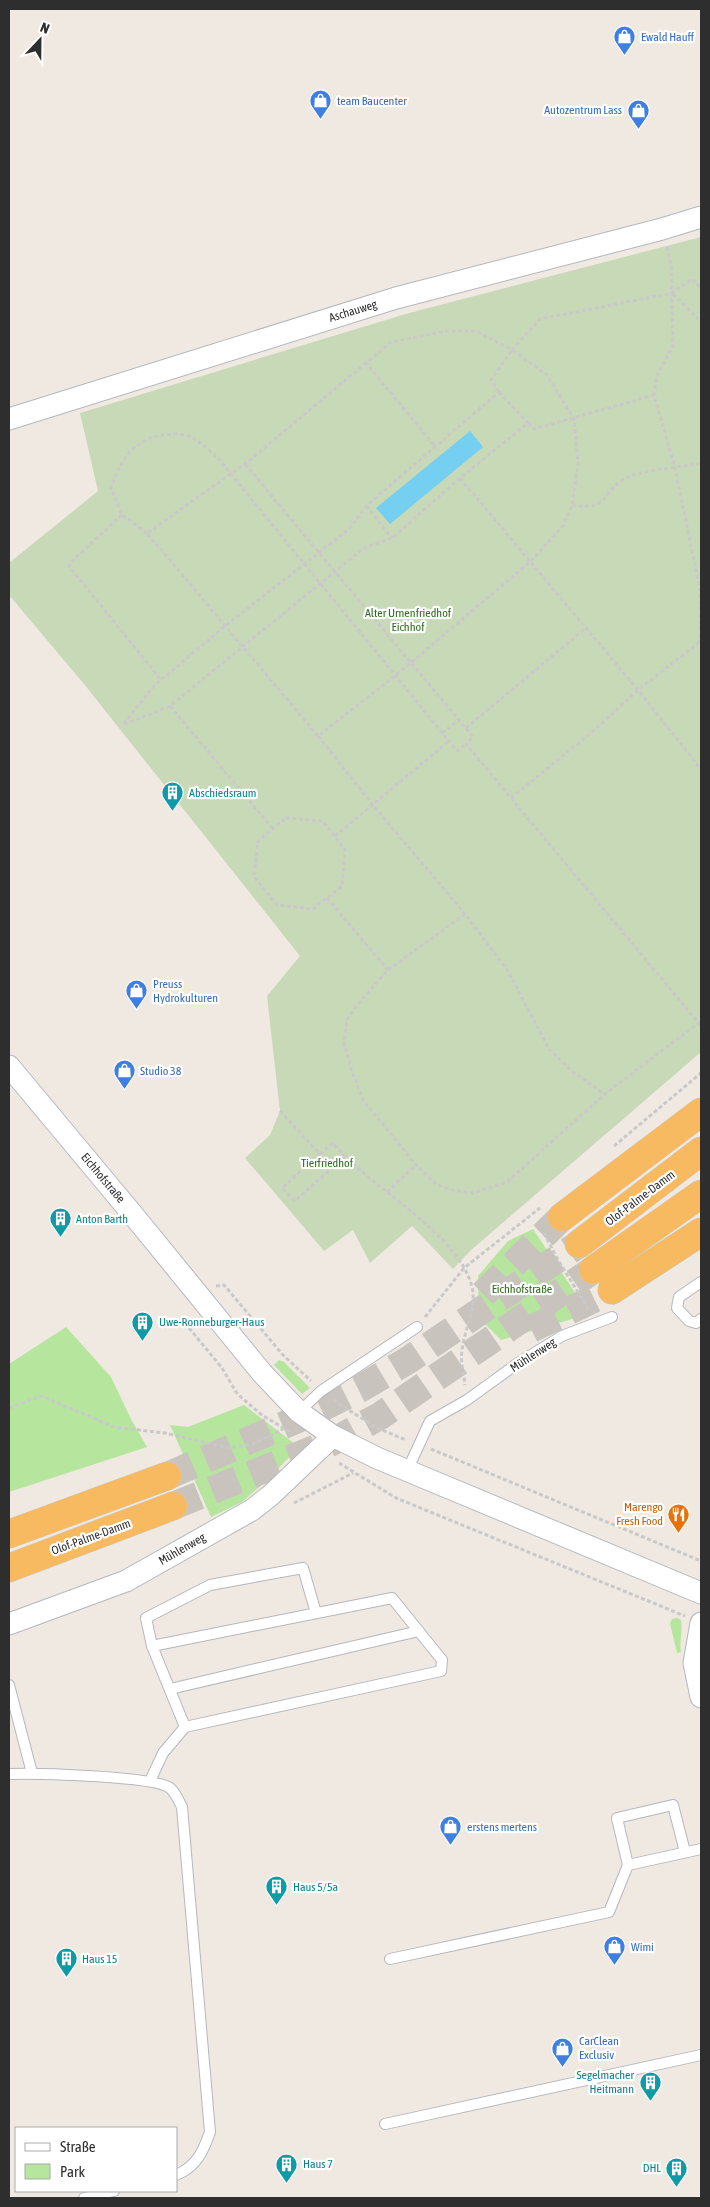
<svg xmlns="http://www.w3.org/2000/svg" width="710" height="2207" viewBox="0 0 710 2207" font-family="'Asap Condensed',sans-serif">
	<rect width="100%" height="100%" fill="#efe9e1"/>
	<g fill="#b6e59e">
		<path d="M533,1229L589,1314L501,1340L479,1318L478,1276L508,1241Z"/>
		<path d="M66,1327L111,1377L131,1419L147,1447L9,1492V1364Z"/>
		<path d="M279,1360L284,1362L310,1388L302,1394L274,1365Z"/>
		<path d="M244,1405L299,1447L267,1480L242,1502L211,1517L170,1425L188,1427Z"/>
		<path d="M677,1618L681,1620C683,1631 679,1641 681,1652L677,1653L670,1623L672,1619Z"/>
	</g>
	<path fill="#c8d9b8" d="M701,237V1052L470,1251L453,1269L412,1226L370,1263L353,1230L324,1251L245,1158L270,1135L280,1111L267,996L300,956L84,684L9,595V563L98,491L80,413L409,313Z"/>
	<path fill="#75cff0" d="M470,431L483,447L390,524L376,508Z"/>
	<g fill="none" stroke-linecap="round" stroke-linejoin="round">
		<g stroke="#c8c4bd" stroke-width="28" stroke-dasharray="28 14" stroke-linecap="butt">
			<path d="M483,1294L562,1217"/>
			<path d="M531,1329L612,1290"/>
			<path d="M167,1476L305,1416L363,1387L410,1359L579,1244"/>
			<path d="M173,1506L332,1442L380,1416L593,1270"/>
		</g>
		<defs>
			<g id="service">
				<path d="M701,1282L679,1297L677,1308L689,1321L696,1323L701,1319"/>
				<path d="M299,1412L321,1391L417,1327"/>
				<path d="M407,1471L430,1421L467,1400L518,1363L562,1336L612,1317"/>
				<path d="M152,1646L146,1618L210,1585L303,1568L316,1613"/>
				<path d="M9,1685L32,1773"/>
				<path d="M170,1689L419,1631"/>
				<path d="M9,1774C32,1773 155,1776 170,1788C175,1792 179,1801 182,1807L210,2132C203,2152 196,2167 176,2175"/>
				<path d="M150,1781L163,1753L185,1727L441,1671L442,1660L392,1598L152,1646L185,1727"/>
				<path d="M628,1865L617,1818L673,1805L685,1852"/>
				<path d="M390,1959L609,1912L628,1865L701,1849"/>
				<path d="M385,2124L701,2055"/>
				<path d="M84,2198L114,2191"/>
			</g>
			<g id="minor">
				<path d="M9,419L396,298L662,229L701,217"/>
				<path d="M9,1066L134,1216L262,1373L299,1412L333,1436L377,1458L701,1593"/>
				<path d="M701,1623L694,1663L701,1697"/>
				<path d="M9,1624L126,1581L252,1510L271,1495L333,1436"/>
			</g>
			<g id="trunk">
				<path d="M562,1217L701,1112"/>
				<path d="M579,1244L701,1151"/>
				<path d="M593,1270L701,1194"/>
				<path d="M612,1290L701,1232"/>
				<path d="M9,1534L167,1476"/>
				<path d="M9,1568L173,1506"/>
			</g>
		</defs>
		<use href="#service" stroke="#b4b7c1" stroke-width="12"/>
		<use href="#minor" stroke="#b4b7c1" stroke-width="23"/>
		<use href="#trunk" stroke="#c9c9c9" stroke-width="29"/>
		<g stroke="#c9c9c9" stroke-width="3" stroke-dasharray="4 2.5" stroke-linecap="butt">
			<path d="M667,247L671,265L673,346L657,375L654,395L675,468L700,589V641"/>
			<path d="M673,294L701,322"/>
			<path d="M365,362L435,446"/>
			<path d="M499,392L491,380L512,350L547,375L574,419L578,464L572,505L563,526L530,562L395,676L318,736L147,533L245,464L391,342L447,331H476L512,350L540,319L672,293L692,279L701,288"/>
			<path d="M499,392L528,423L460,478L392,538L364,548L170,706L123,725L155,685L225,626L349,529L366,506Z"/>
			<path d="M528,423L534,429L654,395"/>
			<path d="M245,464L473,737L466,744L701,1026"/>
			<path d="M460,478L638,690L701,769"/>
			<path d="M572,505C610,511 600,494 623,480C641,469 679,468 701,463"/>
			<path d="M366,506L392,538"/>
			<path d="M122,515L72,561L69,566L161,680"/>
			<path d="M147,533L122,515L111,488C120,462 132,440 162,435C170,434 181,433 189,436C199,441 209,450 217,457L457,751L466,744"/>
			<path d="M170,706L273,829"/>
			<path d="M466,728L586,628"/>
			<path d="M442,733L459,720"/>
			<path d="M318,736L372,804L465,914L508,971L549,1049L573,1072L605,1094"/>
			<path d="M511,798L598,727L638,690L701,641"/>
			<path d="M286,818L323,821L345,850L342,886L313,909L277,905L254,877L258,841Z"/>
			<path d="M335,836L449,741"/>
			<path d="M327,898L388,970"/>
			<path d="M465,914L388,970L357,1005L347,1020L344,1043L351,1069L363,1100L416,1165L436,1184L452,1190L473,1193L507,1182L605,1094L701,1021"/>
			<path d="M280,1111L320,1154L333,1143C367,1186 459,1233 472,1287C477,1307 464,1330 462,1351C460,1361 464,1374 465,1385"/>
			<path d="M614,1146L701,1073"/>
			<path d="M320,1154L282,1188L295,1201L344,1157"/>
			<path d="M387,1192L416,1165"/>
			<path d="M544,1233L558,1260L589,1310"/>
			<path d="M216,1286L224,1285L283,1355L311,1381"/>
			<path d="M425,1317L464,1268L540,1208"/>
			<path d="M189,1328L222,1368L236,1392L243,1399L262,1415L290,1432"/>
			<path d="M333,1400L377,1428L406,1440"/>
			<path d="M9,1408L41,1396L114,1427L165,1433L228,1448L253,1444L283,1429"/>
			<path d="M431,1449L701,1561"/>
			<path d="M339,1463L396,1498L685,1616"/>
			<path d="M294,1503L353,1473"/>
		</g>
		<use href="#service" stroke="#fff" stroke-width="10"/>
		<use href="#minor" stroke="#fff" stroke-width="21"/>
		<use href="#trunk" stroke="#f8ba60" stroke-width="28"/>
	</g>
	<defs>
		<symbol id="shop-pin" viewBox="-11 -11 22 30"><path d="M0 17L-7.5 6A9.5 9.5 0 1 1 7.5 6Z" fill="#3f7fe0" stroke="#fff"/><path d="M-5-2.5h2.3a2.7 3.5 0 0 1 5.4 0H5L5.5 6h-11ZM-1.5-2.5h3a1.5 2.3 0 0 0-3 0Z" fill="#fff"/></symbol>
		<symbol id="building-pin" viewBox="-11 -11 22 30"><path d="M0 17L-7.5 6A9.5 9.5 0 1 1 7.5 6Z" fill="#0f9aa8" stroke="#fff"/><path d="M-4-6H4V6H1V3H-1V6H-4ZM-2.5-4.3h1.7v1.8h-1.7ZM.8-4.3h1.7v1.8H.8ZM-2.5-1h1.7V.8h-1.7ZM.8-1h1.7V.8H.8Z" fill="#fff"/></symbol>
		<symbol id="restaurant-pin" viewBox="-11 -11 22 30"><path d="M0 17L-7.5 6A9.5 9.5 0 1 1 7.5 6Z" fill="#e8710a" stroke="#fff"/><path d="M-5-6h1v4h1v-4h1v4h1v-4h1v5L-1.5 .5V6h-2V.5L-5-1ZM5-6V6H3V1.5H1.5Q1.5-4 5-6Z" fill="#fff"/></symbol>
	</defs>
	<g fill-rule="evenodd">
		<use href="#shop-pin" x="612" y="24" width="25" height="34"/>
		<use href="#shop-pin" x="308" y="88" width="25" height="34"/>
		<use href="#shop-pin" x="626" y="98" width="25" height="34"/>
		<use href="#building-pin" x="160" y="780" width="25" height="34"/>
		<use href="#shop-pin" x="124" y="978" width="25" height="34"/>
		<use href="#shop-pin" x="112" y="1058" width="25" height="34"/>
		<use href="#building-pin" x="48" y="1206" width="25" height="34"/>
		<use href="#building-pin" x="130" y="1310" width="25" height="34"/>
		<use href="#restaurant-pin" x="666" y="1502" width="25" height="34"/>
		<use href="#shop-pin" x="438" y="1814" width="25" height="34"/>
		<use href="#building-pin" x="264" y="1874" width="25" height="34"/>
		<use href="#shop-pin" x="602" y="1934" width="25" height="34"/>
		<use href="#building-pin" x="54" y="1946" width="25" height="34"/>
		<use href="#shop-pin" x="550" y="2036" width="25" height="34"/>
		<use href="#building-pin" x="638" y="2070" width="25" height="34"/>
		<use href="#building-pin" x="274" y="2152" width="25" height="34"/>
		<use href="#building-pin" x="664" y="2156" width="25" height="34"/>
	</g>
	<g text-anchor="middle" stroke-width="4.5" stroke-linejoin="round" paint-order="stroke">
		<g font-size="12" fill="#366cbe" stroke="#fff" text-anchor="start">
			<text x="641" y="41">Ewald Hauff</text>
			<text x="337" y="105">team Baucenter</text>
			<text x="622" y="114" text-anchor="end">Autozentrum Lass</text>
			<text x="153" y="988">Preuss<tspan x="153" dy="14">Hydrokulturen</tspan></text>
			<text x="140" y="1075">Studio 38</text>
			<text x="467" y="1831">erstens mertens</text>
			<text x="631" y="1951">Wimi</text>
			<text x="579" y="2045">CarClean<tspan x="579" dy="14">Exclusiv</tspan></text>
		</g>
		<g font-size="12" fill="#2e2e2e" stroke="#fff">
			<text transform="translate(353 311) rotate(-17)" y="4">Aschauweg</text>
			<text transform="translate(103 1178) rotate(50)" y="4">Eichhofstraße</text>
			<text transform="translate(640 1198) rotate(-37)" y="4">Olof-Palme-Damm</text>
			<text transform="translate(533 1355) rotate(-33)" y="4">Mühlenweg</text>
			<text transform="translate(91 1537) rotate(-20)" y="4">Olof-Palme-Damm</text>
			<text transform="translate(182 1549) rotate(-30)" y="4">Mühlenweg</text>
		</g>
		<g font-size="12" fill="#2c6e1b" stroke="#fff">
			<text x="408" y="617">Alter Urnenfriedhof<tspan x="408" dy="14">Eichhof</tspan></text>
			<text x="327" y="1167">Tierfriedhof</text>
			<text x="522" y="1293">Eichhofstraße</text>
		</g>
		<g font-size="12" fill="#0d838f" stroke="#fff" text-anchor="start">
			<text x="189" y="797">Abschiedsraum</text>
			<text x="76" y="1223">Anton Barth</text>
			<text x="159" y="1326">Uwe-Ronneburger-Haus</text>
			<text x="293" y="1891">Haus 5/5a</text>
			<text x="82" y="1963">Haus 15</text>
			<text x="634" y="2079" text-anchor="end">Segelmacher<tspan x="634" dy="14">Heitmann</tspan></text>
			<text x="303" y="2168">Haus 7</text>
			<text x="661" y="2172" text-anchor="end">DHL</text>
		</g>
		<g font-size="12" fill="#c56008" stroke="#fff" text-anchor="end">
			<text x="663" y="1511">Marengo<tspan x="663" dy="14">Fresh Food</tspan></text>
		</g>
	</g>
	<rect width="710" height="2207" fill="none" stroke="#2e2e2e" stroke-width="20"/>
	<rect x="15" y="2127" width="162" height="65" fill="#ffffff" stroke="#ababab"/>
	<rect x="25" y="2143" width="25" height="8" fill="#ffffff" stroke="#ababab"/>
	<text x="60" y="2152" font-size="15" fill="#2e2e2e">Straße</text>
	<rect x="25" y="2164" width="25" height="15" fill="#b6e59e" stroke="#ababab"/>
	<text x="60" y="2177" font-size="15" fill="#2e2e2e">Park</text>
	<g transform="translate(40 40) rotate(22)" stroke="#ffffff" stroke-width="4" paint-order="stroke">
	<path d="M0-4L9 19L0 12L-9 19Z" fill="#2e2e2e"/>
	<text y="-8" font-size="14" font-weight="bold" text-anchor="middle" fill="#2e2e2e">N</text>
	</g>
</svg>
